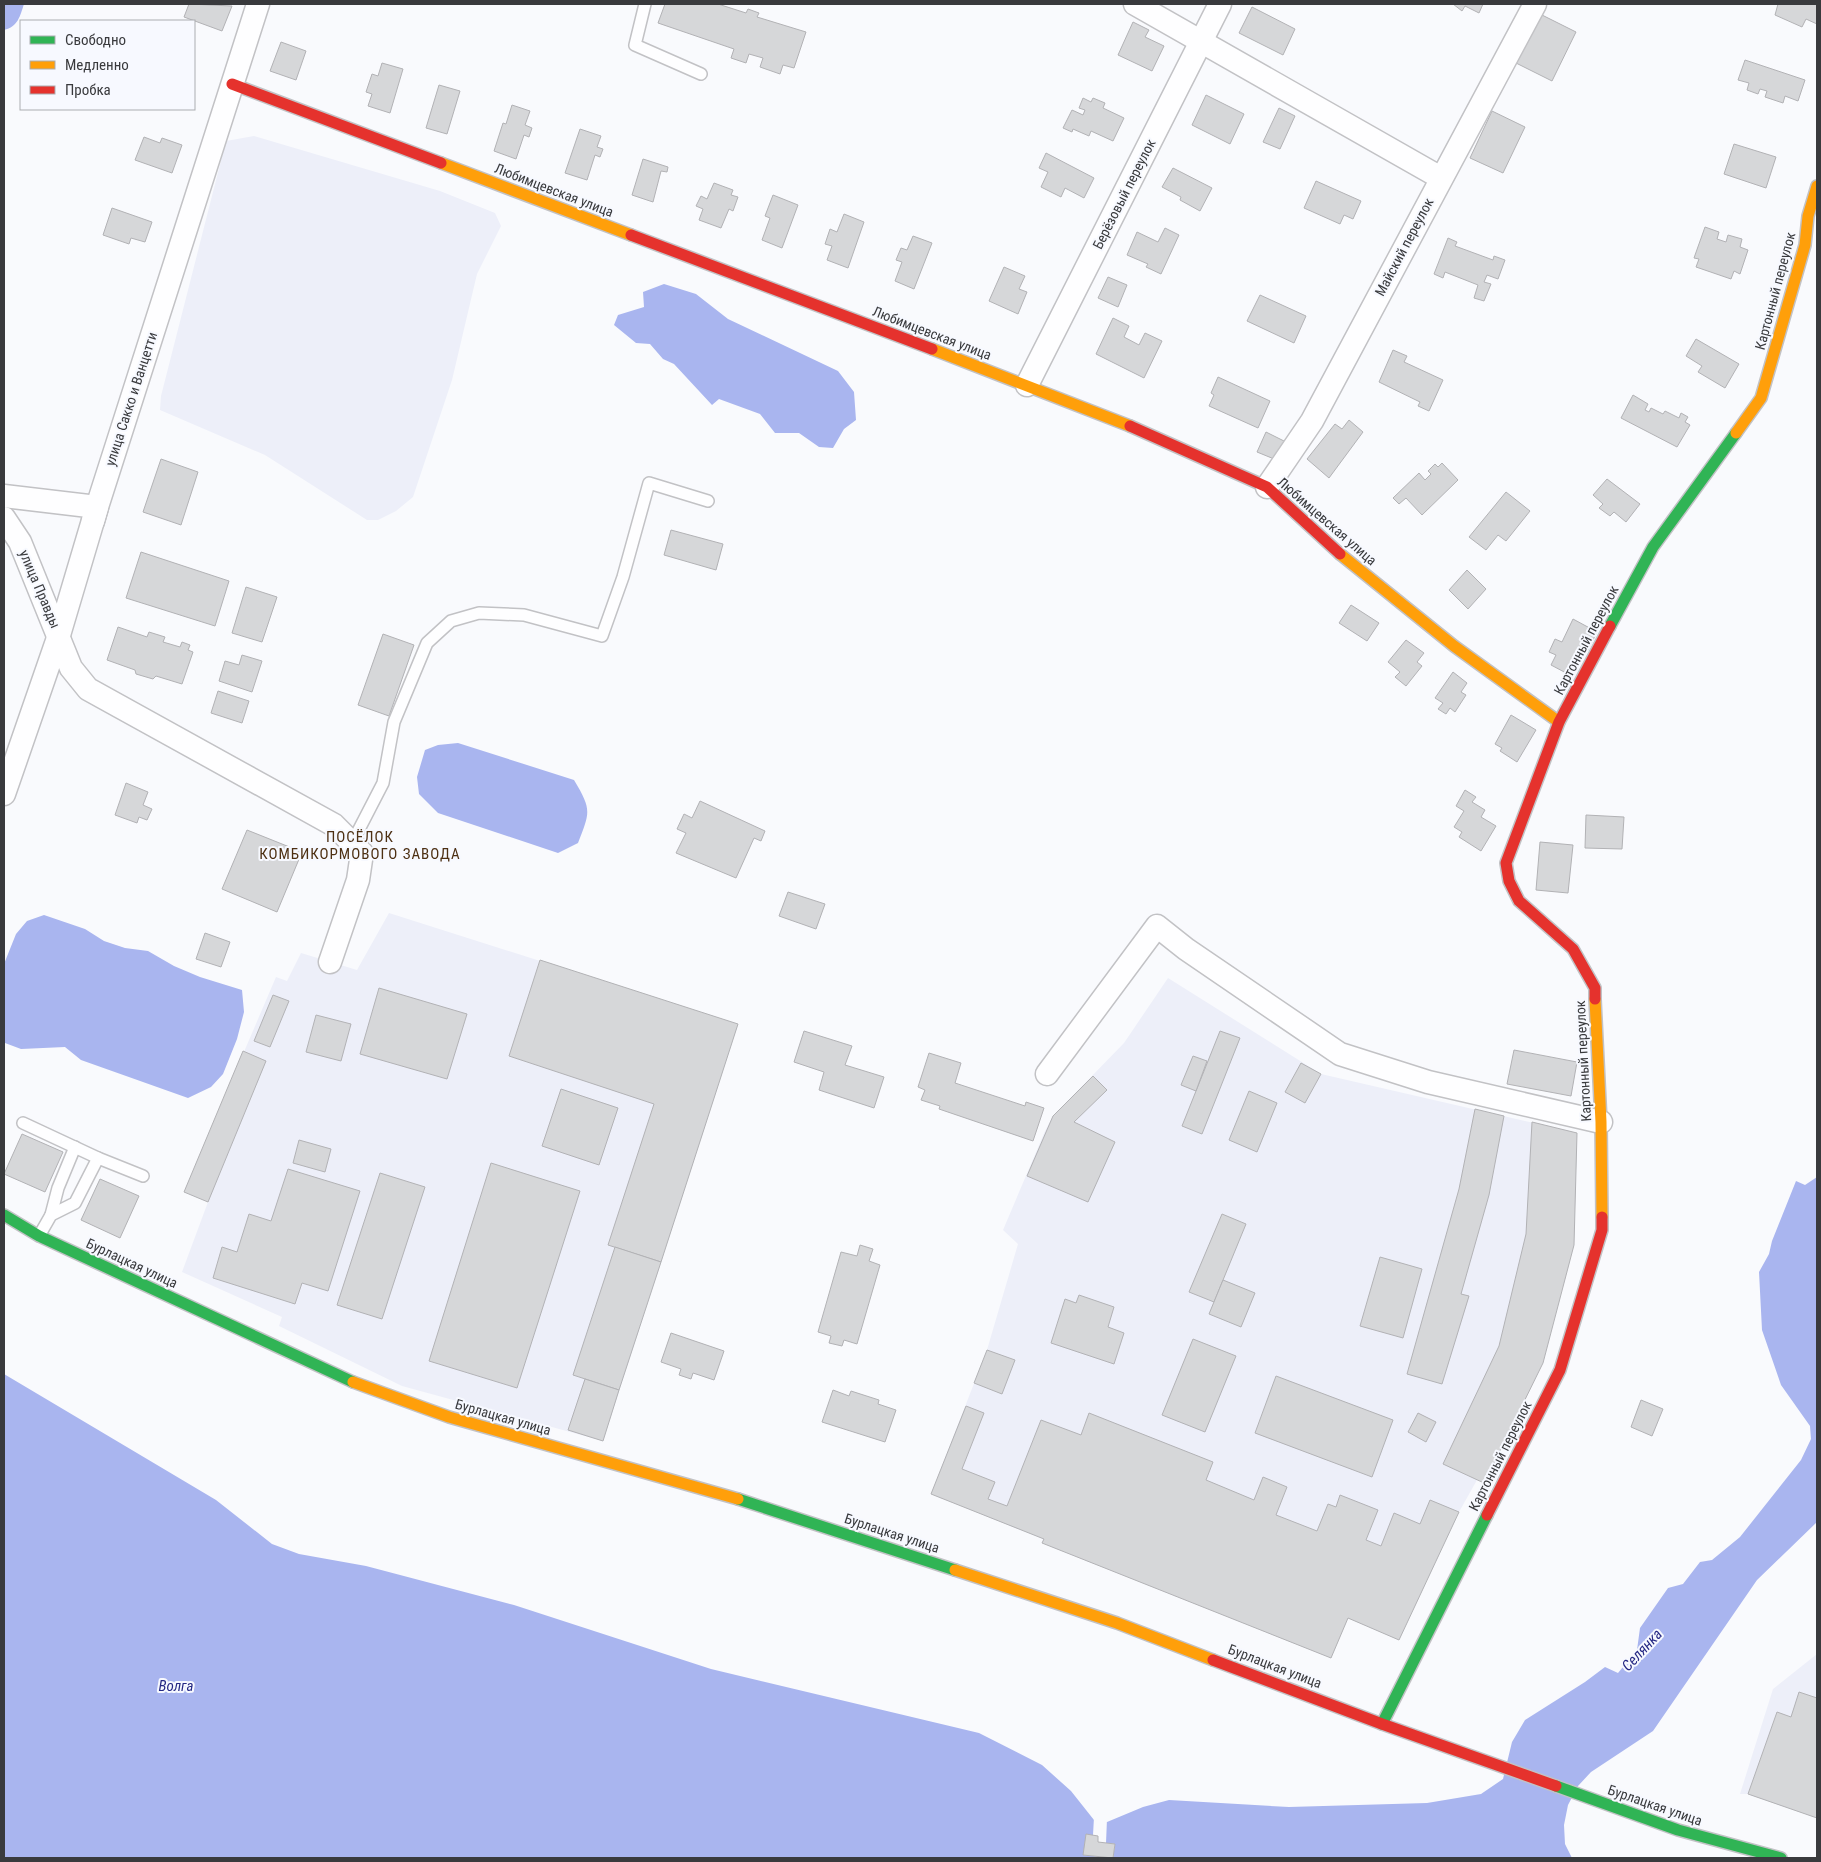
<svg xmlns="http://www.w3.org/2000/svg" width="1821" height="1862" viewBox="0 0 1821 1862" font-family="'Roboto Condensed',sans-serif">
	<rect width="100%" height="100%" fill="#f9fafd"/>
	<g fill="#edeff9">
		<path d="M254,136L440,191L495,213L501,226L477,274L452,380L413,497L396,511L378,520H367L265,455L160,410L161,396L226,141Z"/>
		<path d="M389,913L738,1024L603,1441L402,1386L279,1326L282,1317L182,1272L208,1202L184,1192L276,977L287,981L301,953L357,970Z"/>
		<path d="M1168,978L1321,1074L1577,1133L1574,1245L1514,1422L1484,1483L1477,1480L1459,1512L1399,1640L1348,1618L1331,1658L1042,1543L1043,1539L931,1494L987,1350L1018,1244L1003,1230L1045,1131L1053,1116L1124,1043Z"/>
		<path d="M1817,1654V1818L1748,1794H1740L1773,1689Z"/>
	</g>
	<g fill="#a9b5ef">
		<path d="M4,4H24C20,16 18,27 4,30Z"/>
		<path d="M664,284L696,294L728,319L838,371L854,392L856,420L844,429L833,448L819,447L799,433H775L760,414L719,399L712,405L674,364L663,359L650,344L636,343L614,325L618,315L644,307L643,292Z"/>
		<path d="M458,743L574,780C592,810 590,812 578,843L558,853L438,813L419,794L417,777L425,750L438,745Z"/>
		<path d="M44,915L85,929L104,941L125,948L148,951L174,966L200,977L242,990L244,1012L237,1039L223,1074L211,1087L188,1098L81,1060L65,1047L21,1049L5,1043L4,964L16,934L27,921Z"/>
		<path d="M1817,1177V1522L1757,1580L1653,1731L1591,1772L1578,1786L1568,1805L1564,1825L1565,1844L1572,1858H4V1374L216,1500L272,1544L299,1554L366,1566L514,1605L711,1669L979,1733L1042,1765L1071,1791L1094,1820L1107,1822L1143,1807L1169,1800L1289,1807L1427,1803L1481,1794L1503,1779L1512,1742L1525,1720L1585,1682L1605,1667L1618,1673L1637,1650L1640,1628L1668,1588L1683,1584L1700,1562L1712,1560L1740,1537L1801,1460L1811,1439L1810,1426L1781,1385L1762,1330L1759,1272L1769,1254L1772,1241L1796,1181L1805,1185Z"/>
	</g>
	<path fill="#f9fafd" d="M1094,1817L1107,1819L1106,1843L1115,1844L1113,1858L1083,1855L1093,1835Z"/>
	<g fill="#d6d7d9" stroke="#b2b2b5">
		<path d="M189,4L232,6L222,31L184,17Z"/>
		<path d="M665,4H718L746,13L748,9L759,13L757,17L806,32L794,68L783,65L780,74L760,67L763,58L749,54L746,63L731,58L734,49L658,23Z"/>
		<path d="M1453,4H1483L1479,13L1465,6L1462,11Z"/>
		<path d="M1778,4H1817V24L1806,19L1802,27L1775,15Z"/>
		<path d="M1252,7L1295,29L1283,55L1239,33Z"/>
		<path d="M1540,14L1576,32L1552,81L1516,63Z"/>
		<path d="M1133,22L1149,30L1145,37L1164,46L1152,71L1118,55Z"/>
		<path d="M281,42L306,51L296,80L270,71Z"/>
		<path d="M1745,60L1805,80L1798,101L1785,96L1783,103L1765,97L1767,91L1760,89L1758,94L1747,90L1749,83L1738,80Z"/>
		<path d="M382,63L403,69L390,113L368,106L372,94L366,92L372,74L378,76Z"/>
		<path d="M439,85L460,91L447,134L426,128Z"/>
		<path d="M1206,95L1244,114L1230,144L1192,125Z"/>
		<path d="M1083,98L1091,102L1093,98L1105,103L1103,108L1124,118L1113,141L1091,131L1089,136L1073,129L1072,132L1063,128L1072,110L1083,115L1085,110L1079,108Z"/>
		<path d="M512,105L530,111L525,125L532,128L529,137L524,135L516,159L494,151L503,123L506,124Z"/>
		<path d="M1279,108L1295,116L1280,149L1263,142Z"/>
		<path d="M1492,111L1525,127L1503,173L1470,158Z"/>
		<path d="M580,129L601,136L597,147L603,149L600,157L595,155L587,180L565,173Z"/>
		<path d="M144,137L160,143L162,138L182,145L172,173L135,160Z"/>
		<path d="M1734,144L1776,157L1766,188L1724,174Z"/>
		<path d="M1046,153L1094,178L1084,198L1065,188L1061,197L1041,187L1048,172L1039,168Z"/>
		<path d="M643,159L668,167L667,172L661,171L653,202L632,195Z"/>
		<path d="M1173,168L1212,188L1200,211L1180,200L1181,197L1162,187Z"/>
		<path d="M1316,181L1361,201L1353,219L1344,215L1340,224L1304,208Z"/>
		<path d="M714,183L733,190L731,195L738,197L733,211L729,209L721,228L699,220L703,209L696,206L701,196L707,199Z"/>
		<path d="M773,195L798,205L782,248L762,240L770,218L765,216Z"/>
		<path d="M112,208L152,222L145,242L131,238L129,244L103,235Z"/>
		<path d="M844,214L864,222L848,268L827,260L832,246L825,244L830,229L837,232Z"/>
		<path d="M1705,227L1719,232L1717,239L1726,242L1728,235L1742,239L1740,247L1748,250L1740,274L1734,271L1731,279L1696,267L1699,259L1694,258Z"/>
		<path d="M1165,228L1179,235L1161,274L1146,267L1148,264L1127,255L1137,232L1158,242Z"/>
		<path d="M913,236L932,243L914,289L895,281L902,262L896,260L901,248L907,250Z"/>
		<path d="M1448,238L1457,242L1455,246L1493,260L1494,256L1505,260L1498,279L1487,275L1484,282L1491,284L1484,301L1474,298L1478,285L1445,272L1443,278L1434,274Z"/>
		<path d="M1004,267L1025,276L1019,289L1027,292L1018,314L989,301Z"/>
		<path d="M1108,277L1127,285L1118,307L1098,298Z"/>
		<path d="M1260,295L1306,316L1294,343L1247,321Z"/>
		<path d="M1113,318L1129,326L1124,337L1139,345L1145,333L1162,341L1144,378L1096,354Z"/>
		<path d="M1696,339L1739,364L1725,388L1698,372L1702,366L1686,356Z"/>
		<path d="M1393,350L1407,356L1404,362L1443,380L1429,411L1418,406L1420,402L1379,382Z"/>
		<path d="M1218,377L1270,401L1258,428L1209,406L1214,395L1211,393Z"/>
		<path d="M1633,395L1648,404L1645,410L1649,412L1651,408L1663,414L1665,411L1679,418L1681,413L1688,417L1685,422L1690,425L1677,447L1621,418Z"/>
		<path d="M1349,420L1363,432L1329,478L1307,459L1335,424L1342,429Z"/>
		<path d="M1266,432L1288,443L1279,461L1257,452Z"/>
		<path d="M161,459L198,472L181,525L143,512Z"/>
		<path d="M1442,463L1458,480L1422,515L1406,498L1399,504L1393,498L1419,473L1425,480L1431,474L1428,471L1435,464L1438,467Z"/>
		<path d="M1607,479L1640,504L1626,522L1614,512L1610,516L1599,508L1603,504L1593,495Z"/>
		<path d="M1506,492L1530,511L1506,541L1498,535L1486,550L1469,537Z"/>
		<path d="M671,530L723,544L716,570L664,555Z"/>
		<path d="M141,552L229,581L215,626L126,598Z"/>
		<path d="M1467,570L1486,589L1468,609L1449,590Z"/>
		<path d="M246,587L277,597L262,642L232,633Z"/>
		<path d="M1351,605L1379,623L1367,641L1339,623Z"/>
		<path d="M1573,619L1597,632L1587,652L1581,648L1568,674L1551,665L1556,655L1549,652L1555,639L1562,642Z"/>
		<path d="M118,627L147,637L149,632L165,637L163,642L180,647L182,642L190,645L188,650L193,652L182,684L156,676L153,679L136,674L135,670L107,660Z"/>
		<path d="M383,634L414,645L389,716L358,705Z"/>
		<path d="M1406,640L1424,653L1417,662L1422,666L1406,686L1395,677L1400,672L1388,662Z"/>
		<path d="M242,655L262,661L252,692L219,681L225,661L239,665Z"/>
		<path d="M1453,672L1467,683L1461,692L1466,695L1455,712L1450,708L1446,714L1438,709L1443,703L1435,698Z"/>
		<path d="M218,691L249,701L242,723L211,713Z"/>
		<path d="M1511,715L1536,730L1517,762L1500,751L1502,748L1495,744Z"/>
		<path d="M126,783L148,792L143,805L152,809L147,820L139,817L137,823L115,815Z"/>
		<path d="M1465,790L1476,797L1472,802L1485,810L1481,817L1496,826L1481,851L1459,837L1462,832L1454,827L1464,811L1456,806Z"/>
		<path d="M700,801L765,831L761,841L754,838L736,878L676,853L686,833L677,829L684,814L692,818Z"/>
		<path d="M1586,815L1624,817L1622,849L1585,848Z"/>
		<path d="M247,830L302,852L277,912L222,889Z"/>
		<path d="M1540,842L1573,845L1568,893L1536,890Z"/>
		<path d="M788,892L825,904L816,929L779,916Z"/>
		<path d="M205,933L230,942L221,967L196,959Z"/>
		<path d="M540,960L738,1024L661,1262L608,1245L654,1104L509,1056Z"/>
		<path d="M379,988L467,1014L447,1079L360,1054Z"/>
		<path d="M273,995L289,1001L270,1047L254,1041Z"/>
		<path d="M316,1015L351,1024L341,1061L306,1052Z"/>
		<path d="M804,1031L852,1046L845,1065L884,1077L874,1108L819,1090L824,1072L794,1062Z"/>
		<path d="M1220,1031L1240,1038L1202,1134L1182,1126Z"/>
		<path d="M1514,1050L1577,1062L1571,1096L1507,1084Z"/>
		<path d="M243,1051L266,1061L208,1202L184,1192Z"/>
		<path d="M929,1053L961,1063L955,1083L1025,1106L1026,1102L1044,1108L1033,1141L939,1109L940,1106L921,1100L925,1090L918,1087Z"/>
		<path d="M1193,1056L1207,1061L1196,1091L1181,1085Z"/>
		<path d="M1301,1063L1321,1074L1305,1103L1285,1092Z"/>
		<path d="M1093,1076L1107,1090L1074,1122L1115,1142L1088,1202L1027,1176L1053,1116Z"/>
		<path d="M561,1089L618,1108L599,1165L542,1146Z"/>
		<path d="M1249,1091L1277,1103L1257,1152L1229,1140Z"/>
		<path d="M1475,1109L1504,1116L1489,1195L1461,1294L1469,1296L1442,1384L1407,1374L1459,1189Z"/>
		<path d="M1532,1122L1577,1133L1574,1245L1543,1363L1484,1483L1443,1464L1499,1346L1526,1234Z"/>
		<path d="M22,1134L63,1152L45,1192L4,1174Z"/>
		<path d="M299,1140L331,1149L325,1172L293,1163Z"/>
		<path d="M491,1163L580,1191L517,1388L429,1361Z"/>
		<path d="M288,1169L360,1191L328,1291L302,1283L295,1304L213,1278L222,1247L237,1252L249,1214L271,1221Z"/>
		<path d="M380,1173L425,1187L382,1319L337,1305Z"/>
		<path d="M100,1179L139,1196L120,1238L81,1220Z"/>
		<path d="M1222,1214L1246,1224L1214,1302L1189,1292Z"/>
		<path d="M860,1245L873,1249L869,1261L880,1265L857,1344L844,1340L842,1346L829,1343L831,1336L818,1332L841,1252L857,1256Z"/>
		<path d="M615,1247L661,1262L619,1390L573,1375Z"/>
		<path d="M1380,1257L1422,1269L1403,1338L1360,1326Z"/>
		<path d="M1223,1280L1255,1293L1241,1327L1209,1314Z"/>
		<path d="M1079,1295L1114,1307L1108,1327L1124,1333L1114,1364L1051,1343L1065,1299L1076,1303Z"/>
		<path d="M671,1333L724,1351L714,1380L693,1373L691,1379L679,1375L681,1369L661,1362Z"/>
		<path d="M1193,1339L1236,1356L1205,1432L1162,1415Z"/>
		<path d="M987,1350L1015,1360L1002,1394L974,1383Z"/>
		<path d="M1276,1376L1393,1420L1372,1477L1255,1433Z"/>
		<path d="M585,1379L619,1390L603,1441L568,1430Z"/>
		<path d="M833,1390L849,1396L851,1391L879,1400L878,1404L896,1410L885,1442L822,1422Z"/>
		<path d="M1641,1400L1663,1409L1652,1436L1631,1427Z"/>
		<path d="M966,1406L984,1413L962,1469L995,1482L988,1499L1007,1506L1041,1420L1081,1435L1089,1413L1213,1462L1206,1480L1254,1500L1263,1477L1287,1487L1276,1515L1317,1531L1328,1504L1336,1507L1340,1495L1378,1510L1366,1540L1381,1546L1394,1513L1420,1524L1430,1500L1459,1512L1399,1640L1348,1618L1331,1658L1042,1543L1044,1539L931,1494Z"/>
		<path d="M1418,1413L1436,1422L1426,1442L1408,1432Z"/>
		<path d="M1799,1692L1817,1698V1818L1748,1794L1777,1712L1791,1717Z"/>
		<path d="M1086,1834L1098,1836V1842L1115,1844L1113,1858L1083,1855Z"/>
	</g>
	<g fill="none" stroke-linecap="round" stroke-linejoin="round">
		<defs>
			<g id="lane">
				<path d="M645,4L635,45L701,74"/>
				<path d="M352,843L383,783L394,722L427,643L451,621L479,613L524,615L602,636L623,577L649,483L708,501"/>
				<path d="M23,1123L98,1158"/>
				<path d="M51,1215L58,1188L75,1147"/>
				<path d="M39,1236L51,1215L75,1203L98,1158L143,1176"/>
			</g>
			<g id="street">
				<path d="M1135,4L1441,178"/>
				<path d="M1027,385L1220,4"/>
				<path d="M1267,487L1312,421L1535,4"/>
				<path d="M4,496L97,507L93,521"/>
				<path d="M4,518L20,542L71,668L88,689L334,825L362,853L358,880L330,962"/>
				<path d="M4,794L59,635L97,507L258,4"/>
				<path d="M1047,1074L1157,926L1186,949L1340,1054L1428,1082L1601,1122"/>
			</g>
			<g id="fast">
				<path d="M1610,626L1653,547L1736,433"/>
				<path d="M4,1215L39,1236L353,1382"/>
				<path d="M738,1499L955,1570"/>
				<path d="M1382,1724L1487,1515"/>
				<path d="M1556,1786L1678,1830L1781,1858"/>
			</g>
			<g id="slow">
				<path d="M441,163L631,235"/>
				<path d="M932,349L1130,426"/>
				<path d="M1736,433L1761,398L1805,245L1808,216L1817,186"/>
				<path d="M1340,554L1454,646L1559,722"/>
				<path d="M1595,999L1601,1122L1602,1217"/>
				<path d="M353,1382L449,1417L738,1499"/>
				<path d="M955,1570L1117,1623L1213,1660"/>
			</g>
			<g id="jam">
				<path d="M232,84L441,163"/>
				<path d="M631,235L932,349"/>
				<path d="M1130,426L1267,487L1340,554"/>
				<path d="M1595,999V988L1573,949L1519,901L1509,881L1506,863L1559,722L1610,626"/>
				<path d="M1487,1515L1560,1370L1602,1230V1217"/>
				<path d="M1213,1660L1382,1724L1556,1786"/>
			</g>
		</defs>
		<use href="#lane" stroke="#c2c2c5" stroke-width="14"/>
		<use href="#street" stroke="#c2c2c5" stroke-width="25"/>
		<use href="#fast" stroke="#c2c2c5" stroke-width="14"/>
		<use href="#slow" stroke="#c2c2c5" stroke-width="14"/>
		<use href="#jam" stroke="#c2c2c5" stroke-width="14"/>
		<use href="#lane" stroke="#fefeff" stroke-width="11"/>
		<use href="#street" stroke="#fefeff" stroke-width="22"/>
		<use href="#fast" stroke="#30b455" stroke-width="11"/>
		<use href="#slow" stroke="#ff9f0a" stroke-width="11"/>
		<use href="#jam" stroke="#e5322d" stroke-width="11"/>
	</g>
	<g text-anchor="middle" stroke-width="4" stroke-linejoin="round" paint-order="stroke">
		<g font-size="14" fill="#393a3d" stroke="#f7f9ff">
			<text transform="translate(554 190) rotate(21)" y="5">Любимцевская улица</text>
			<text transform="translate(1124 194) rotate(-63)" y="5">Берёзовый переулок</text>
			<text transform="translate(1404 247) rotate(-62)" y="5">Майский переулок</text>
			<text transform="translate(1775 291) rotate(-75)" y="5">Картонный переулок</text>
			<text transform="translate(932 333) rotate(21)" y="5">Любимцевская улица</text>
			<text transform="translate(131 399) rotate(-72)" y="5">улица Сакко и Ванцетти</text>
			<text transform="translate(1327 521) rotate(41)" y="5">Любимцевская улица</text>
			<text transform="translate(40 589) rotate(67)" y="5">улица Правды</text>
			<text transform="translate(1586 640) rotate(-62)" y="5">Картонный переулок</text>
			<text transform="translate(1583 1061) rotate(-93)" y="5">Картонный переулок</text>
			<text transform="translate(132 1263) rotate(25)" y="5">Бурлацкая улица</text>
			<text transform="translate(503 1417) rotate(16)" y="5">Бурлацкая улица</text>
			<text transform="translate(1500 1456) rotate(-63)" y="5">Картонный переулок</text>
			<text transform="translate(892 1533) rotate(18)" y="5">Бурлацкая улица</text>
			<text transform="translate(1275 1666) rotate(21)" y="5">Бурлацкая улица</text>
			<text transform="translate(1655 1805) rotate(19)" y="5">Бурлацкая улица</text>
		</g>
		<g font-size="15" letter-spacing="1" fill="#4d3013" stroke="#f7f9ff">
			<text x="360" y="842">ПОСЁЛОК<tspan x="360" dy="17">КОМБИКОРМОВОГО ЗАВОДА</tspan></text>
		</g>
		<g font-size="15" font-style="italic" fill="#252884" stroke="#f7f9ff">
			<text transform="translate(1642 1650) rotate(-47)" y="5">Селянка</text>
			<text x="176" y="1691">Волга</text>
		</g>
	</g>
	<rect width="1821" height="1862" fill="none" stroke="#393a3d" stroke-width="10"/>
	<rect x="20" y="20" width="175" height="90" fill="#f7f9ff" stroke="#abadb1"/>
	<rect x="30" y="36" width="25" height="8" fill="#30b455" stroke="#abadb1"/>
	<text x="65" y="45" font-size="15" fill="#393a3d">Свободно</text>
	<rect x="30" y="61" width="25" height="8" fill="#ff9f0a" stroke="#abadb1"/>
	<text x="65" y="70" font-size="15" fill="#393a3d">Медленно</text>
	<rect x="30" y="86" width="25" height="8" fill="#e5322d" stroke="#abadb1"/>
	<text x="65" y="95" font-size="15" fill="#393a3d">Пробка</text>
</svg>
